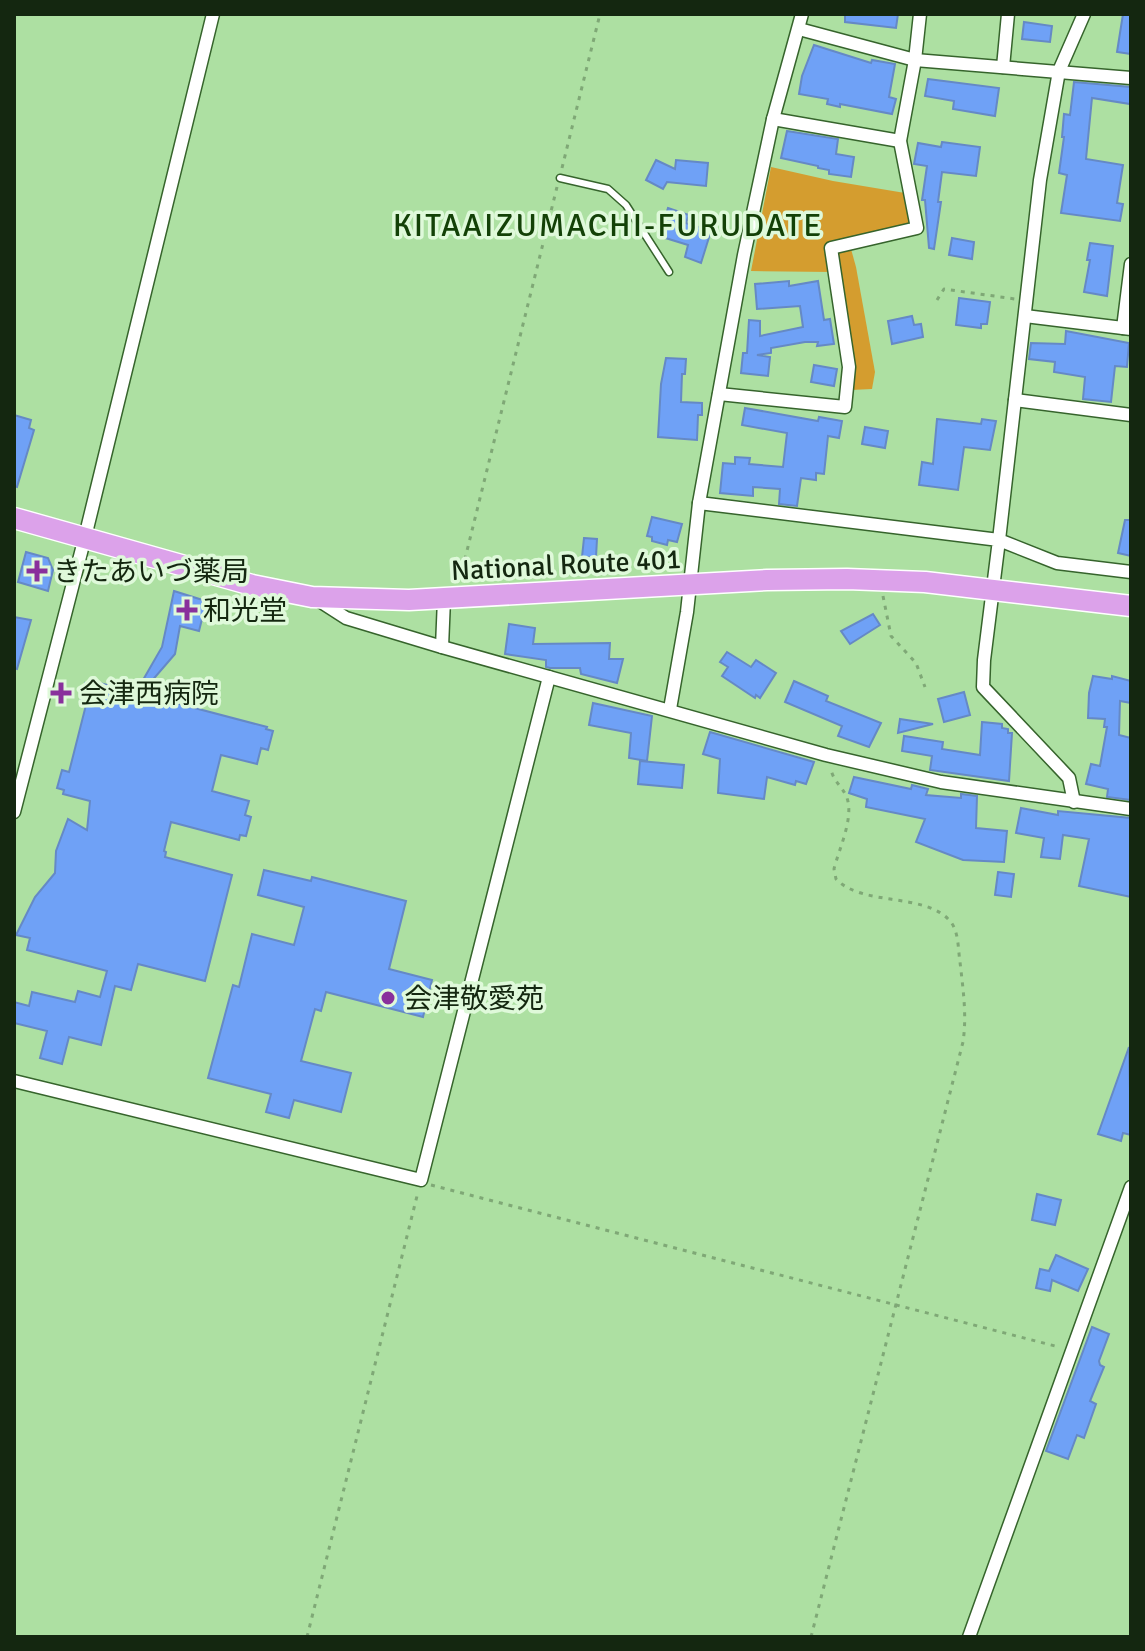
<svg xmlns="http://www.w3.org/2000/svg" width="1145" height="1651" viewBox="0 0 1145 1651" font-family="Signika,'Noto Sans JP',sans-serif">
	<rect width="100%" height="100%" fill="#ade0a2"/>
	<g fill="#d49d2f">
		<path d="M771,167L833,181L905,193L912,225L838,242L832,272L751,271Z"/>
		<path d="M851,249L856,267L875,372L872,389L851,390L835,251Z"/>
	</g>
	<g fill="#6fa1f6" stroke="#6589c5" stroke-width="2">
		<path d="M845,14H898L896,28L845,22Z"/>
		<path d="M1123,14H1131V54L1117,52Z"/>
		<path d="M1024,22L1052,26L1050,42L1022,39Z"/>
		<path d="M814,45L871,63L872,60L895,64L889,97L896,99L892,114L840,104V107L827,104L828,99L799,94L802,76Z"/>
		<path d="M928,79L999,88L995,116L953,109L954,101L925,96Z"/>
		<path d="M1074,82L1131,87L1130,104L1092,98L1086,159L1123,165L1117,203L1123,204L1120,221L1061,213L1067,175L1059,173L1064,137H1062L1064,114L1070,115Z"/>
		<path d="M787,131L838,139L836,154L854,157L851,177L829,174V170L818,168V166L781,158Z"/>
		<path d="M942,142L980,147L976,176L942,172L938,202H941L934,249L929,248L925,200H922L927,166L914,164L918,143L941,147Z"/>
		<path d="M656,160L675,169L676,160L708,163L706,186L667,182L663,189L646,180Z"/>
		<path d="M668,208L689,215L686,223L711,231L701,263L685,257L688,245L659,236Z"/>
		<path d="M952,238L974,242L972,259L949,255Z"/>
		<path d="M1090,243L1113,246L1107,296L1084,292L1090,260H1087Z"/>
		<path d="M789,281V286L818,281L824,320L830,319L834,344L817,346L818,342H805L771,348V353L757,355L770,357L768,376L741,373L743,353H747L749,320L760,321V336L803,327L800,306L757,309L755,284Z"/>
		<path d="M959,298L990,302L987,324H981V328L956,325Z"/>
		<path d="M912,316L914,325L921,324L923,337L892,344L888,321Z"/>
		<path d="M1066,331L1129,343L1127,367L1115,366L1111,402L1083,399L1085,377L1054,372L1055,362L1029,359L1031,343L1065,344Z"/>
		<path d="M666,358L686,359L685,374H682L681,402L702,403V415H698L697,440L658,437L661,384Z"/>
		<path d="M814,365L837,369L834,386L811,382Z"/>
		<path d="M745,408L818,421L819,417L842,421L839,438L828,436L824,474L816,473V480L801,478L797,506L779,504L780,489L753,487V496L720,493L723,463L735,464V457L750,458L749,464L783,467L787,433L742,425Z"/>
		<path d="M14,415L31,420L29,428L34,430L17,487L14,486Z"/>
		<path d="M937,419L981,424L982,419L996,421L990,450L964,447L958,490L919,485L922,462L933,464Z"/>
		<path d="M865,427L888,431L885,448L862,444Z"/>
		<path d="M652,517L682,524L677,542L668,540L667,545L652,541V537L647,536Z"/>
		<path d="M1125,520H1131V556L1118,553Z"/>
		<path d="M584,538L597,539L596,557H582Z"/>
		<path d="M26,552L48,558L53,570L48,591L18,582Z"/>
		<path d="M174,591L209,602L204,619H202L199,631L180,626L175,654L144,690L139,687L162,647Z"/>
		<path d="M873,614L880,625L850,644L841,631Z"/>
		<path d="M14,617L31,620L17,669L14,668Z"/>
		<path d="M509,624L535,628L533,644L610,643L609,659H623L617,683L581,674L580,668H550L546,667V660L505,654Z"/>
		<path d="M727,652L751,667L756,660L776,673L760,698L756,695L755,698L722,676L728,667L720,662Z"/>
		<path d="M1093,676L1112,679V676L1131,681V703L1120,701L1119,735L1131,738V800L1107,797L1108,789L1086,784L1091,764L1100,766L1107,727H1104L1105,719L1088,718L1089,693Z"/>
		<path d="M92,681L267,727L266,729L273,731L268,750L261,748L257,764L221,755L212,791L249,801L245,815L251,817L246,836L240,835L239,840L171,822L164,851L166,852L165,857L232,875L205,981L138,964L131,990L115,986L101,1045L69,1037L62,1064L40,1058L47,1031L14,1023V1002L29,1006L32,992L75,1002L78,991L100,997L107,971L27,950L30,938L16,935L35,897L55,873L56,851L68,819L87,830L90,801L63,794L64,790L57,788L62,770L69,772L86,705L80,703L85,683L91,684Z"/>
		<path d="M794,681L828,696L826,701L881,723L869,747L838,736L842,726L785,702Z"/>
		<path d="M964,692L970,715L944,722L938,699Z"/>
		<path d="M593,703L652,716L647,761L629,758L631,733L589,725Z"/>
		<path d="M900,719L933,724L898,733Z"/>
		<path d="M982,722L1002,724V728L1008,729V733H1012L1009,781L930,770L932,756L902,751L904,736L943,742L942,749L980,755Z"/>
		<path d="M710,732L814,762L806,784L796,781L795,785L767,777L764,799L718,793L720,759L703,754Z"/>
		<path d="M640,761L684,765L682,788L638,784Z"/>
		<path d="M854,777L911,789L912,785L928,789L926,795L961,798V794L977,796L976,828L1007,831L1004,862L963,860L916,842L925,819L866,807L867,799L849,793Z"/>
		<path d="M1021,808L1058,815V811L1131,818V897L1079,886L1089,839L1063,835L1060,859L1041,857L1044,838L1016,833Z"/>
		<path d="M264,870L311,881L312,877L406,901L389,969L432,980L423,1017L326,992L321,1011L315,1009L301,1061L351,1073L341,1112L294,1100L289,1118L266,1112L271,1094L208,1078L233,985L239,987L252,934L294,945L304,907L258,895Z"/>
		<path d="M998,872L1014,874L1011,897L995,895Z"/>
		<path d="M1129,1047L1131,1135L1123,1133L1121,1141L1098,1134Z"/>
		<path d="M1037,1194L1061,1200L1055,1225L1032,1220Z"/>
		<path d="M1056,1255L1088,1269L1078,1291L1052,1280L1050,1291L1036,1288L1040,1269L1049,1271Z"/>
		<path d="M1092,1327L1109,1334L1099,1361L1100,1365L1104,1367L1090,1401L1096,1404L1084,1438L1077,1435L1068,1459L1046,1451Z"/>
	</g>
	<g fill="none" stroke-linecap="round" stroke-linejoin="round">
		<defs>
			<path id="service" d="M560,178L608,189L626,205L669,272"/>
			<g id="minor">
				<path d="M1084,14L1059,71L1040,180L999,540L1057,563L1131,572"/>
				<path d="M799,29L915,60L1131,78"/>
				<path d="M1003,67L1008,14"/>
				<path d="M773,119L900,141"/>
				<path d="M1025,316L1131,329"/>
				<path d="M1123,328L1131,264"/>
				<path d="M719,394L845,407L849,367L831,248L917,228L900,141L915,60L920,14"/>
				<path d="M1015,400L1131,415"/>
				<path d="M699,503L999,540L984,660L983,687L1069,778L1074,802"/>
				<path d="M318,600L346,618L442,647L826,755L941,782L1131,809"/>
				<path d="M442,647L444,599"/>
				<path d="M670,709L687,612L699,503L744,255L773,119L802,14"/>
				<path d="M14,812L85,537L213,14"/>
				<path d="M14,1081L421,1180L549,677"/>
				<path d="M969,1637L1131,1187"/>
			</g>
			<path id="trunk" d="M14,518L252,585L312,597L409,600L767,580L847,579L925,582L1131,606"/>
		</defs>
		<use href="#service" stroke="#36642c" stroke-width="9"/>
		<use href="#minor" stroke="#36642c" stroke-width="15"/>
		<use href="#trunk" stroke="#fff" stroke-width="23"/>
		<g stroke="#7fa876" stroke-width="3" stroke-dasharray="4 6" stroke-linecap="butt">
			<path d="M562,168L600,14"/>
			<path d="M937,300L944,289L1015,299"/>
			<path d="M460,579L557,187"/>
			<path d="M883,596L891,636L916,663L925,687"/>
			<path d="M431,1185L1059,1347"/>
			<path d="M307,1637L418,1192"/>
			<path d="M811,1637L963,1042C967,1015 963,989 960,962C958,950 959,931 950,921C925,892 863,907 836,879L834,869C839,849 854,818 847,798C843,787 834,782 831,770"/>
		</g>
		<use href="#service" stroke="#fff" stroke-width="6"/>
		<use href="#minor" stroke="#fff" stroke-width="12"/>
		<use href="#trunk" stroke="#dca2ea" stroke-width="20"/>
	</g>
	<g fill="#89309c" stroke="#dff9da" stroke-width="3">
		<path d="M33 559h8v8h8v8h-8v8h-8v-8h-8v-8h8z"/>
		<path d="M183 598h8v8h8v8h-8v8h-8v-8h-8v-8h8z"/>
		<path d="M57 681h8v8h8v8h-8v8h-8v-8h-8v-8h8z"/>
		<circle cx="388" cy="998" r="8"/>
	</g>
	<g text-anchor="middle" stroke-width="7" stroke-linejoin="round" paint-order="stroke">
		<g font-size="28" fill="#142710" stroke="#dff9da">
			<text transform="translate(566 564) rotate(-3)" y="10">National Route 401</text>
		</g>
		<g font-size="28" fill="#142710" stroke="#dff9da" text-anchor="start">
			<text x="53" y="581">きたあいづ薬局</text>
			<text x="203" y="620">和光堂</text>
			<text x="79" y="703">会津西病院</text>
			<text x="404" y="1008">会津敬愛苑</text>
		</g>
		<g font-size="32" letter-spacing="2" fill="#134107" stroke="#dff9da">
			<text x="608" y="236">KITAAIZUMACHI-FURUDATE</text>
		</g>
	</g>
	<rect width="1145" height="1651" fill="none" stroke="#142710" stroke-width="32"/>
</svg>
